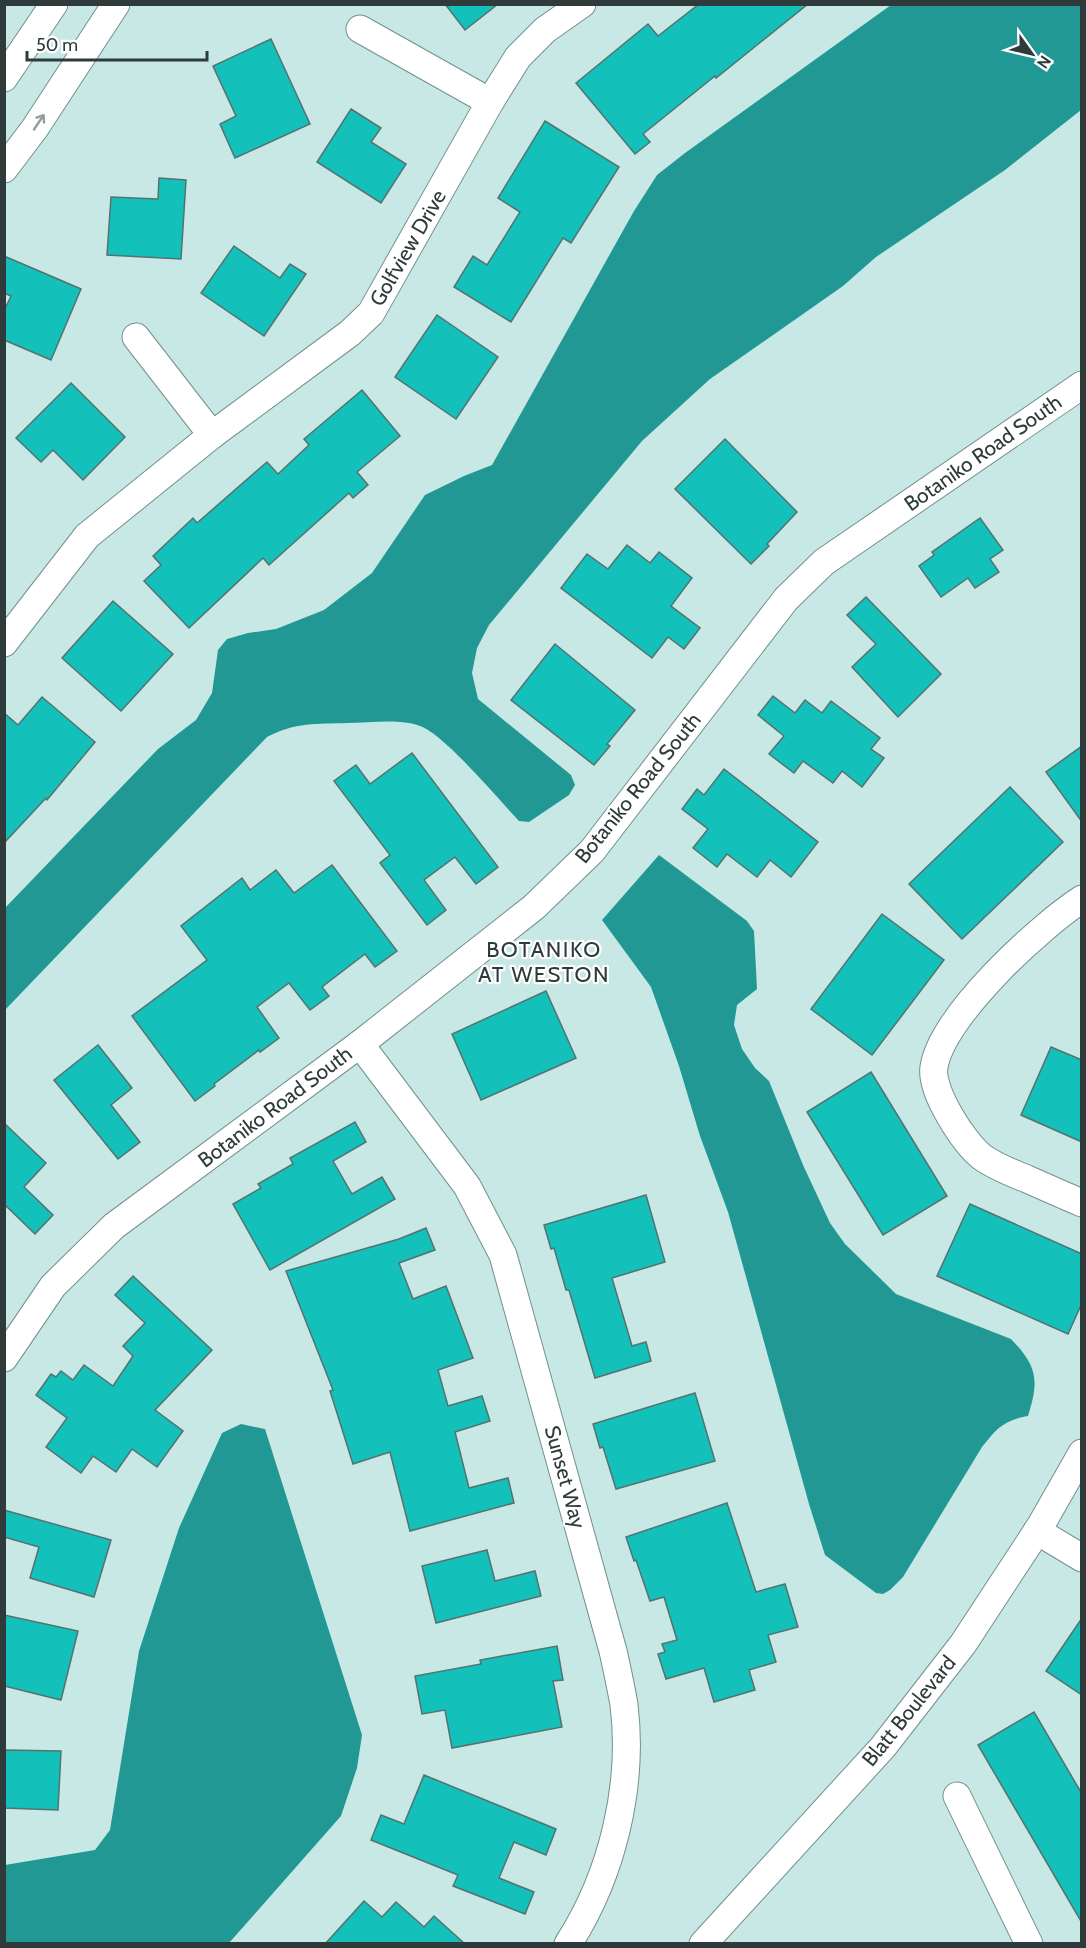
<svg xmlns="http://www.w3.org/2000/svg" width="1086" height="1948" viewBox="0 0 1086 1948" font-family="Cabin,sans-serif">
	<rect width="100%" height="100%" fill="#c7e8e5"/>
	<g fill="#219893">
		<path d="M891,5H1081V110L1005,170L876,257L843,286L710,379L642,441L489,625L477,648L472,673L478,699L571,775L575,785L569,795L529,822L519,821C499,800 444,734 420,726C399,718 370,723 347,723C317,724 295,722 267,737L5,1010V908L158,749L196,720L212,693L218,650L227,639L248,633L276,629L324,610L372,573L425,495L464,476L492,465L634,211L657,175L685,153Z"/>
		<path d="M659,855L747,921L754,931L757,989L737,1005L734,1025L742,1049L755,1068L769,1081L803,1165L830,1223L845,1244L896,1294L1011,1339C1038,1367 1039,1381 1028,1416C1004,1420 997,1428 982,1447L903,1577L890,1590L883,1594L876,1593L825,1555L809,1504L728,1212L700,1136L679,1066L651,987L602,920Z"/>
		<path d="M241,1424L265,1429L362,1735L357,1768L341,1816L229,1943H5V1865L95,1850L110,1830L139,1651L179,1528L222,1433Z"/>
	</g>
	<g fill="#13c0ba" stroke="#557270" stroke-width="1.5">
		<path d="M445,4H498L465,30Z"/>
		<path d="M699,4H808L716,78L715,76L643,134L650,142L635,154L576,83L648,24L658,36Z"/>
		<path d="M271,39L310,124L235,158L220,124L236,116L213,66Z"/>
		<path d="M351,109L381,128L371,142L406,164L381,203L317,162Z"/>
		<path d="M545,121L619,167L571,243L563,238L511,322L454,287L473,256L487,265L520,212L498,198Z"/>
		<path d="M159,178L186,180L181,259L107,255L111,197L158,199Z"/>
		<path d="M234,246L280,278L290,264L306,274L264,336L201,293Z"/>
		<path d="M4,256L81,289L51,360L4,340V311L11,296L4,293Z"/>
		<path d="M437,315L498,357L456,419L395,377Z"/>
		<path d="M71,383L125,437L83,480L53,450L41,462L16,438Z"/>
		<path d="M362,390L400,436L357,472L368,485L353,498L349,493L269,565L263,558L189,628L144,581L161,565L153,556L193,518L197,523L267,462L278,474L309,445L304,439Z"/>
		<path d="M725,439L797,512L767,544L769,546L751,564L675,489Z"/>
		<path d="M980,518L1003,550L990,559L999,572L975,588L968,578L941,597L919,566L934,555L932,552Z"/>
		<path d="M627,545L650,563L659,552L692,578L671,606L700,628L684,649L668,637L652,658L561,588L587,554L608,569Z"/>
		<path d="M866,597L941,674L898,717L852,667L876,644L847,615Z"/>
		<path d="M113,601L173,654L121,711L62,658Z"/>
		<path d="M555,644L635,710L607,744L610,746L594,765L511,700Z"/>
		<path d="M773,696L795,713L805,700L822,713L831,701L880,738L871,749L884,758L862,787L842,771L833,783L803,761L794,773L769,754L784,736L758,715Z"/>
		<path d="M42,697L95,742L47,800L46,798L4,843V713L18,725Z"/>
		<path d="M1082,746V822L1046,772Z"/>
		<path d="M412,753L498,867L476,884L455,857L424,880L446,910L427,925L380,863L390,855L334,781L356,765L370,784Z"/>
		<path d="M724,769L818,842L791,877L770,860L757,877L727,854L717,867L693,848L708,829L682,809L697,789L704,795Z"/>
		<path d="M1010,787L1063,842L962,939L909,884Z"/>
		<path d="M332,865L397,951L375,967L365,954L322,987L329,996L310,1010L289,983L257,1007L279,1038L260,1052L259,1050L214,1084L215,1086L195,1101L132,1016L207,960L181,926L242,878L250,890L276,870L294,893Z"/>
		<path d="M882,914L944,960L872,1055L811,1009Z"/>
		<path d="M546,991L576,1058L481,1100L452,1034Z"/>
		<path d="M98,1045L132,1088L111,1105L140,1142L118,1159L54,1080Z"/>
		<path d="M1051,1047L1082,1060V1142L1021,1115Z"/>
		<path d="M871,1072L947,1196L883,1235L807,1112Z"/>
		<path d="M355,1122L366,1142L333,1161L352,1194L382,1177L395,1199L270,1270L233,1204L261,1188L258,1184L293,1164L290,1158Z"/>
		<path d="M4,1123L46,1163L24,1187L53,1215L35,1234L6,1206L4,1207Z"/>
		<path d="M646,1195L665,1262L612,1278L632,1346L646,1342L651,1361L595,1378L569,1290H566L554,1248L551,1249L544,1225Z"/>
		<path d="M970,1204L1082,1254V1303L1068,1334L937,1276Z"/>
		<path d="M426,1228L435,1250L399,1263L413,1299L446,1286L473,1358L438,1370L448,1406L482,1396L490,1421L455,1432L469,1488L508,1478L514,1503L410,1531L390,1452L353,1464L330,1391L333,1390L286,1271L399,1239Z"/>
		<path d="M133,1276L212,1350L155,1410L183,1431L157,1467L132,1449L116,1472L93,1456L81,1473L46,1447L67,1418L36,1395L51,1374L56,1377L61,1371L73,1380L84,1365L113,1386L133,1356L123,1346L145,1323L115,1295Z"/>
		<path d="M695,1393L715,1461L616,1489L603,1447L600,1448L593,1424Z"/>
		<path d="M727,1503L756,1592L785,1584L798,1627L768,1635L776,1662L749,1670L755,1690L714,1702L704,1668L666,1679L658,1654L665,1652L662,1644L677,1640L664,1597L650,1601L636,1560L634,1561L626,1537Z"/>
		<path d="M4,1510L111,1540L94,1597L30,1578L39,1547L4,1537Z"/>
		<path d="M487,1550L495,1581L535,1571L541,1596L436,1623L422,1566Z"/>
		<path d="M4,1615L78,1631L61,1700L4,1686Z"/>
		<path d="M1082,1618V1695L1046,1671Z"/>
		<path d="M557,1646L563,1680L553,1681L562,1727L452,1748L445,1710L422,1714L415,1676L481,1664L480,1660Z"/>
		<path d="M1034,1712L1082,1794V1923L978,1745Z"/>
		<path d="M4,1750L61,1751L58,1810L4,1808Z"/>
		<path d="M424,1775L556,1829L546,1855L514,1842L499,1878L534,1892L525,1914L453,1886L458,1875L371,1840L381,1815L404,1824Z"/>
		<path d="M364,1901L382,1917L396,1902L424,1927L434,1916L465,1944H325Z"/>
	</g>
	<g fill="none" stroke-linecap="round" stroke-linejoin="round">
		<defs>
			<g id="minor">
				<path d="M360,29L490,102"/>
				<path d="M4,78L54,4"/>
				<path d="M4,169L35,128L116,4"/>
				<path d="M136,337L212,435"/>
				<path d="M4,643L87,536L212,435L350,333L371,313L490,102L518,57L545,30L582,4"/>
				<path d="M1082,899C1039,927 942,1016 934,1067C930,1091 964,1143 982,1157C996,1167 1012,1173 1027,1179C1045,1187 1063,1195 1082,1203"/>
				<path d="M360,1044L467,1186L503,1255L613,1651C617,1669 621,1687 624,1705C634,1786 612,1876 568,1944"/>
				<path d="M4,1358L53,1286L114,1226L360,1044L534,907L592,851L786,599L824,562L1082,385"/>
				<path d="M1037,1531L1082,1558"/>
				<path d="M957,1796L1029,1944"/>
				<path d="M703,1944L883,1747L963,1644L1041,1525L1082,1453"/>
			</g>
		</defs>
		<use href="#minor" stroke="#72908e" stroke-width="29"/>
		<use href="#minor" stroke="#fff" stroke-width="27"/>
	</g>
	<defs><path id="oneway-shaft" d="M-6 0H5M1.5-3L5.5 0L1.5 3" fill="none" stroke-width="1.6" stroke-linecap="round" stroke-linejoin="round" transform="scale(1.5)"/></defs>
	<use stroke="#969d9c" href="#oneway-shaft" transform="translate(39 122) rotate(-56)"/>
	<g text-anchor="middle" stroke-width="4.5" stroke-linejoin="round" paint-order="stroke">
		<g font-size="21" fill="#2e3b3a" stroke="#fff">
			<text transform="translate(408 248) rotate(-60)" y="7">Golfview Drive</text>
			<text transform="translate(983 453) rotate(-35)" y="7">Botaniko Road South</text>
			<text transform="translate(638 788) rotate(-51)" y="7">Botaniko Road South</text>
			<text transform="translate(275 1107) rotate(-37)" y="7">Botaniko Road South</text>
			<text transform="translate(565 1477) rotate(75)" y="7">Sunset Way</text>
			<text transform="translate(909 1711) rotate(-51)" y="7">Blatt Boulevard</text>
		</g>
		<g font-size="22" letter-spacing="1.5" fill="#2e3b3a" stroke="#fff">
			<text x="544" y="957">BOTANIKO<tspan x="544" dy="25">AT WESTON</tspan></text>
		</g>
	</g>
	<rect width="1086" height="1948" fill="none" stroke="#2e3b3a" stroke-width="12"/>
	<g transform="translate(1032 54) rotate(124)" stroke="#ffffff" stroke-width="4.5" paint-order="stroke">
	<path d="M0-4.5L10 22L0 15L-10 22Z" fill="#2e3b3a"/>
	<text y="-9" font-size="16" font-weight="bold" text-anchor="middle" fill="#2e3b3a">N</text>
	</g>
	<path d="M27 51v9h180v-9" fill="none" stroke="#2e3b3a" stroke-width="3"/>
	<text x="36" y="51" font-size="18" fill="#2e3b3a" stroke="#ffffff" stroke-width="4.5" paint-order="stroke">50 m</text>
</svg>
